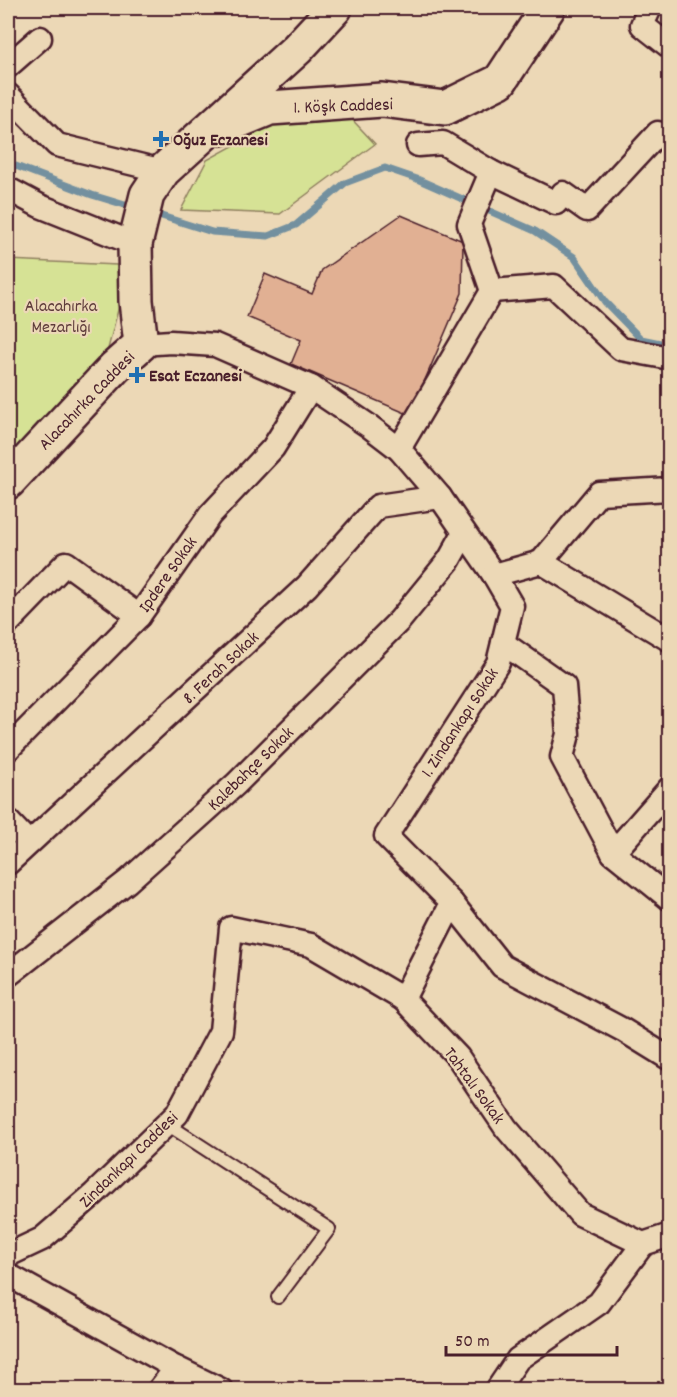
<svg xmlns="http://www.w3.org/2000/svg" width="677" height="1397" viewBox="0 0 677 1397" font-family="Dekko,sans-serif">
	<rect width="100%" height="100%" fill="#ecd8b6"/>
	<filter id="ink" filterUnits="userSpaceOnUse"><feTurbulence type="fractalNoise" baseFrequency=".0167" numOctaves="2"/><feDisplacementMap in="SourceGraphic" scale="12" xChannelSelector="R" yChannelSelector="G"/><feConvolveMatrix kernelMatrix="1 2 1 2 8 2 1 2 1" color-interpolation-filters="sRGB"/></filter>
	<g filter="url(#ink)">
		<g fill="#d6e295" stroke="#908060" stroke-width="1.5">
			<path d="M346,113L375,144L280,214L181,210L207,160L275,123Z"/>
			<path d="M8,260L117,265L120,302L108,349L8,461Z"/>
		</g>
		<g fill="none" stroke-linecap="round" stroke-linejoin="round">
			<g stroke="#73909f" stroke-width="7">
				<path d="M8,163L92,195L135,208"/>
				<path d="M152,213L212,232L268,236L296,225L345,183L385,168L417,179L535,231L574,257L605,302L641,339L670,345"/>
			</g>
		</g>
		<path fill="#e1b093" stroke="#4a1f2b" stroke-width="1.5" d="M401,215L463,241L462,293L410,415L291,364L301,340L247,317L265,274L312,294L322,270Z"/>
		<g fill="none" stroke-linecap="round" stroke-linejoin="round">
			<defs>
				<path id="lane" d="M167,1124L329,1229L278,1297"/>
				<g id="street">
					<path d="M650,8L642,25L670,47"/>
					<path d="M8,66L40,38"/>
					<path d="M8,95L57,145L163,171"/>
					<path d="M418,145L443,143L491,172L556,203L563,193L587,210L658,133"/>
					<path d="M8,189L40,206L135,244"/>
					<path d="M492,291L554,286L621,349L670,358"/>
					<path d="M141,344L171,342L215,345L311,387L369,426L399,449L440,497L494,575L512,606L498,663L386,836L452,903L502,966L623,1030L670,1059"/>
					<path d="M399,449L492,291L469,224L491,172"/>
					<path d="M541,562L599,493L670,489"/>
					<path d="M494,575L541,562L670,640"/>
					<path d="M8,623L66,563L139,616"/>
					<path d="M503,643L564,686L568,734L562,757L613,853L670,899"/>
					<path d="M8,749L139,616L210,515L273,448L311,387"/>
					<path d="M8,821L29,843"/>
					<path d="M613,853L670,788"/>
					<path d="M8,863L307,586L378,506L440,497"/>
					<path d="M8,975L128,881L236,784L400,620L449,560L464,533"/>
					<path d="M403,999L452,903"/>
					<path d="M8,1255L42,1239L94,1194L177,1114L221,1031L231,928L311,945L403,999L458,1057L506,1128L580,1214L643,1244L670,1235"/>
					<path d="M8,1275L176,1368L221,1390"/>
					<path d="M159,1390L176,1368"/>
					<path d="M497,1390L518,1359L599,1303L643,1244"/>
				</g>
				<g id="secondary">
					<path d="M221,128L270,108L382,100L445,108L500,81L548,8"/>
					<path d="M8,482L115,367L141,344L136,301L135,244L147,195L163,171L297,49L335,8"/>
				</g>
			</defs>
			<use href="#lane" stroke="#4a1f2b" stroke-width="16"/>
			<use href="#street" stroke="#4a1f2b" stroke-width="27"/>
			<use href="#secondary" stroke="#4a1f2b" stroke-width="38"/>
			<use href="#lane" stroke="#ecd8b6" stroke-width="12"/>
			<use href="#street" stroke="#ecd8b6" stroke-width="22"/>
			<use href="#secondary" stroke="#ecd8b6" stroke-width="33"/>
		</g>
	</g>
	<g fill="#1f6fb2" stroke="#ecd8b6" stroke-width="2">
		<path d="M158 130h6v6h6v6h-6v6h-6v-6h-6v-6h6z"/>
		<path d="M134 366h6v6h6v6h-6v6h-6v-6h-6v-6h6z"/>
	</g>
	<g text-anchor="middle" stroke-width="4.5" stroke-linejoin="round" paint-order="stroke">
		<g font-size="18" fill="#4a1f2b" stroke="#ecd8b6">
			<text transform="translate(343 105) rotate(-2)" y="6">1. Köşk Caddesi</text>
			<text transform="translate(86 400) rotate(-46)" y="6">Alacahırka Caddesi</text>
			<text transform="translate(167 574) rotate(-55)" y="6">Ipdere Sokak</text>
			<text transform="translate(220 667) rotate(-43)" y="6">8. Ferah Sokak</text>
			<text transform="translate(459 722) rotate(-57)" y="6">1. Zindankapı Sokak</text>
			<text transform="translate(250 768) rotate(-44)" y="6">Kalebahçe Sokak</text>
			<text transform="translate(475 1085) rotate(54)" y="6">Tahtalı Sokak</text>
			<text transform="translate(128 1159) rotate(-44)" y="6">Zindankapı Caddesi</text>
		</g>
		<g font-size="18" font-weight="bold" fill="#4a1f2b" stroke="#ecd8b6" text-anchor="start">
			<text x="173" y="145">Oğuz Eczanesi</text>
			<text x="149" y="381">Esat Eczanesi</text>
		</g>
		<g font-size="18" fill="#5f3c3b" stroke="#ecd8b6">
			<text x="61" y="311">Alacahırka<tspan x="61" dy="21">Mezarlığı</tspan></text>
		</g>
	</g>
	<rect width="677" height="1397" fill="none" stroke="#ecd8b6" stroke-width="30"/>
	<rect x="15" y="15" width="647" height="1367" fill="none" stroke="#4a1f2b" stroke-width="2" filter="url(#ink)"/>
	<path d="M446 1346v9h171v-9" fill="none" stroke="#4a1f2b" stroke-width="3"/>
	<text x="455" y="1346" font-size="18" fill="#4a1f2b" stroke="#ecd8b6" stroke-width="4.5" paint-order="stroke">50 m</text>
</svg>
